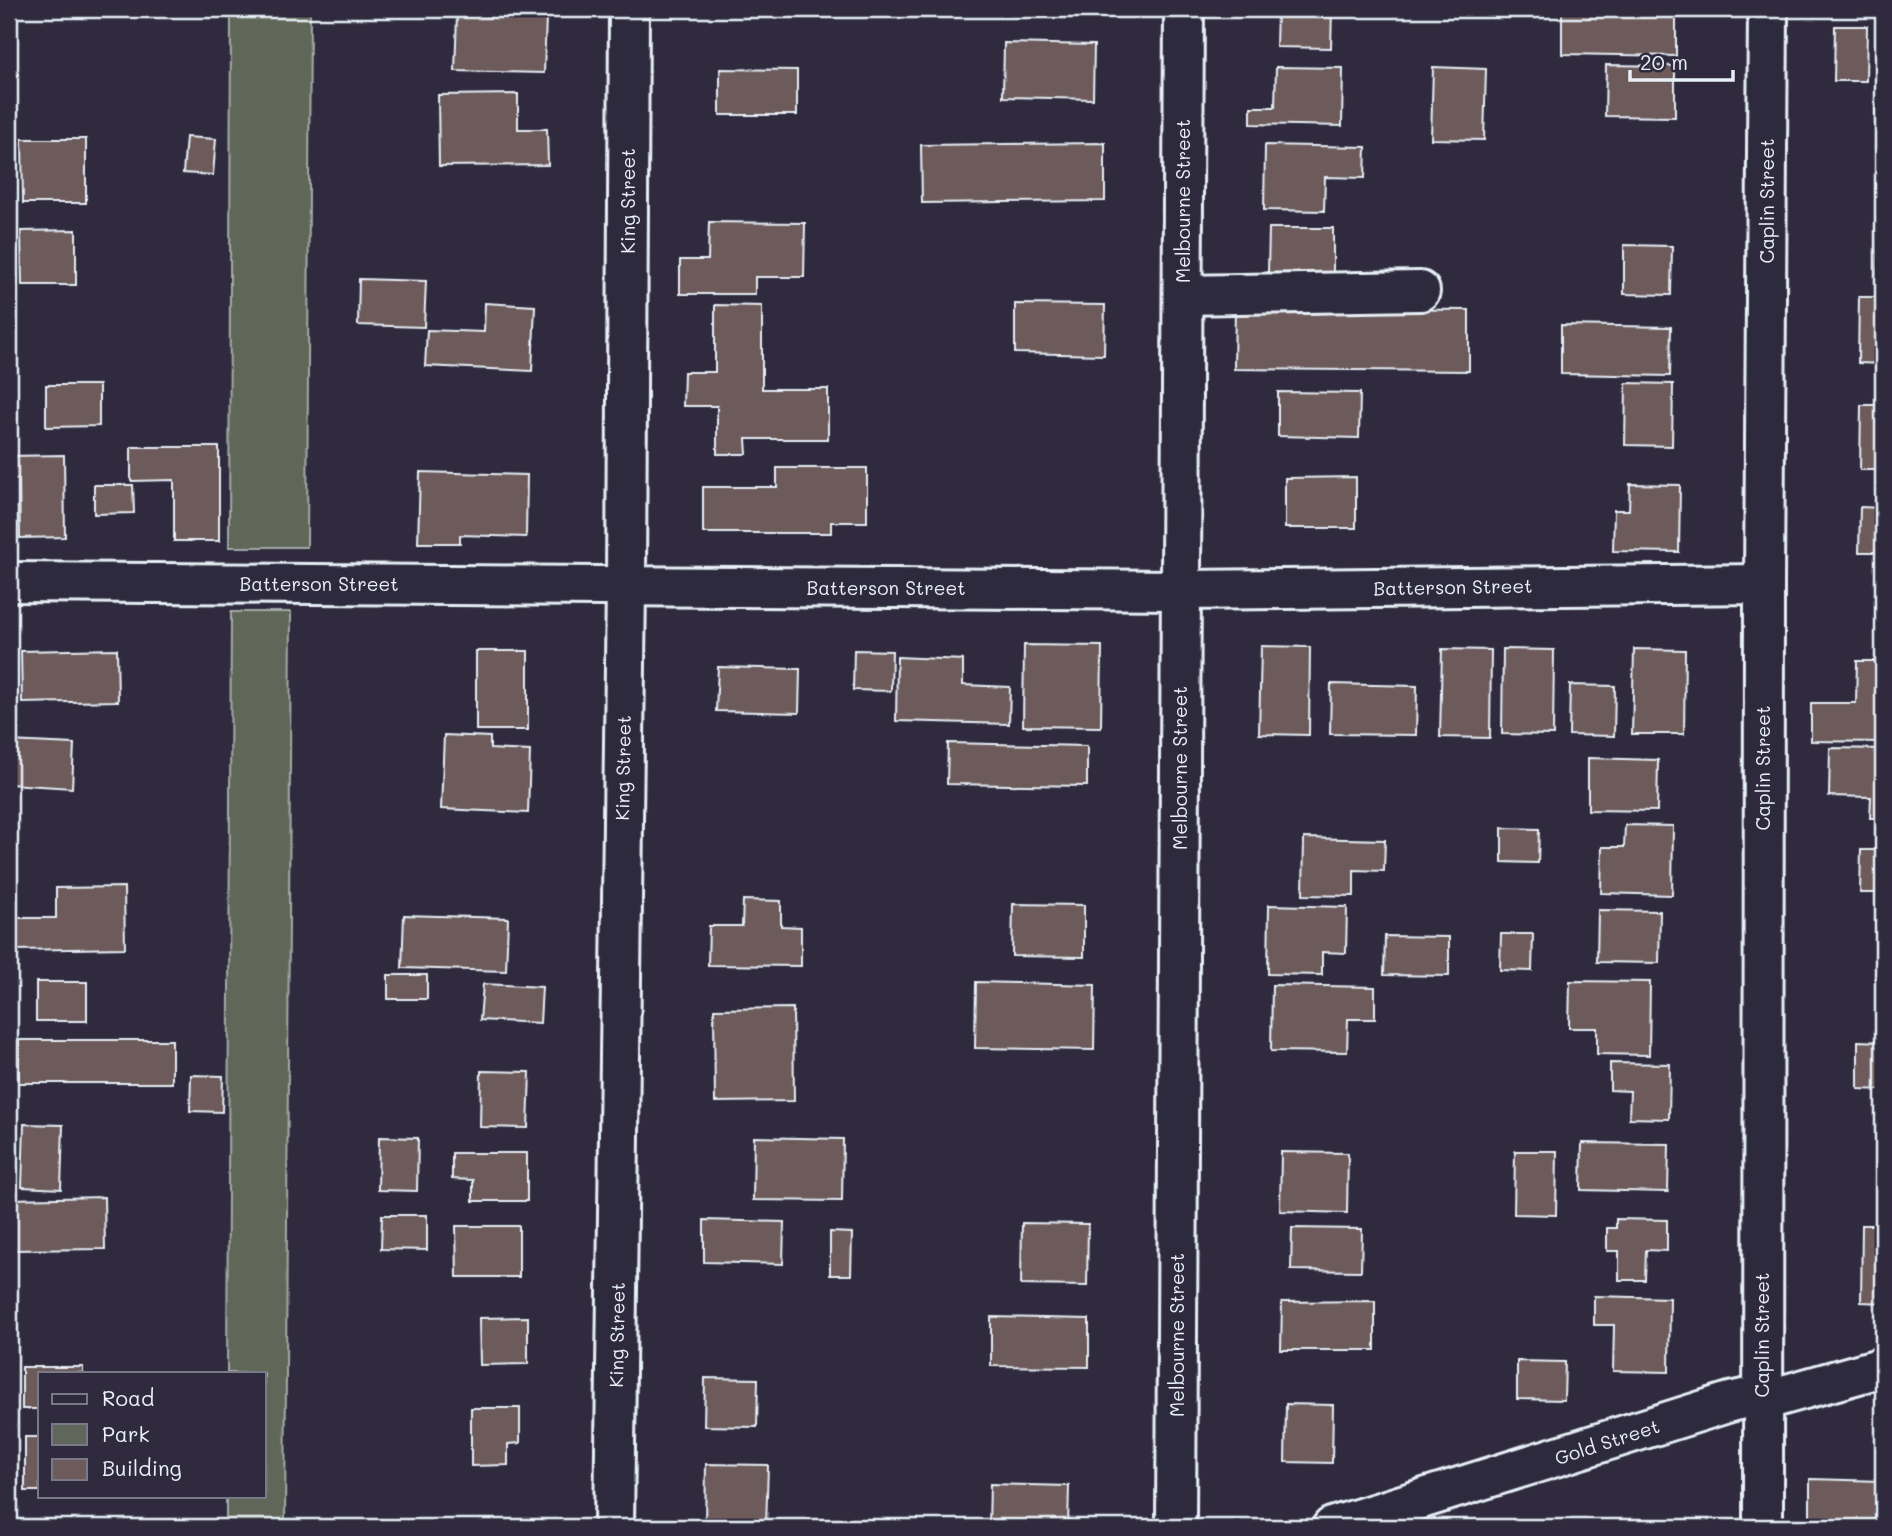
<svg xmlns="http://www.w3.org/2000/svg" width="1892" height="1536" viewBox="0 0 1892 1536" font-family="Mali,sans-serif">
	<rect width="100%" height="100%" fill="#2f2a3d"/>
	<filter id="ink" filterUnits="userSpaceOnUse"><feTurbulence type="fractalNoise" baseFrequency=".0143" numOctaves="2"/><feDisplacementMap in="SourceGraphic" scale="14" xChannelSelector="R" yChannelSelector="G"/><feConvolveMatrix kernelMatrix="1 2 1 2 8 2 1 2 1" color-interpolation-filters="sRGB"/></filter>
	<g filter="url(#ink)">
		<g fill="#606659" stroke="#a4aca8" stroke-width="2">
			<path d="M231,9H310L307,547H229Z"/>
			<path d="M231,612H291L285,1527H226V1496H264V1373H227Z"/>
		</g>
		<g fill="#6d5a5a" stroke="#e8f1f8" stroke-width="2">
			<path d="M1277,9H1332L1331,48L1276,47Z"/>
			<path d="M1562,9H1676V56L1562,54Z"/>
			<path d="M457,15L546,17L544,73L455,71Z"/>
			<path d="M1880,24H1883V86H1879Z"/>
			<path d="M1835,26H1867L1866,81H1834Z"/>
			<path d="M1004,43L1094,45L1093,99L1003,97Z"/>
			<path d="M1606,65L1675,66V117L1605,116Z"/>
			<path d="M1276,67L1343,68L1342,126L1251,124V107H1275Z"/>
			<path d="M1433,67L1486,69L1484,140L1431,139Z"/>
			<path d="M720,69L797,70V115H720Z"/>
			<path d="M518,94V129H547L548,165L439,166L438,95Z"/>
			<path d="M1876,105H1883V149H1875Z"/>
			<path d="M186,137L216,139L213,175L183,173Z"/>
			<path d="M22,139H86V203H23Z"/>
			<path d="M1105,143V201L922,203L921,145Z"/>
			<path d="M1265,145L1366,147L1365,178L1325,177L1324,211L1264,210Z"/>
			<path d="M709,222L805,223L804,277H755V294H680V260H708Z"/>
			<path d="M1269,228H1333V274L1268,273Z"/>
			<path d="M76,230V285H22L21,231Z"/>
			<path d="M1878,231H1883V275H1877Z"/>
			<path d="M1624,245L1672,246L1671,295L1624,294Z"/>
			<path d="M359,279L426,281L424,327L358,325Z"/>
			<path d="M1859,297H1883V364L1858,363Z"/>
			<path d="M485,303L535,306L532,371L425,366L427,330L484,332Z"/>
			<path d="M1015,304L1105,305L1104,355L1015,353Z"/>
			<path d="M715,305L762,306V389H828V439H746L747,454H717V406H683L684,372H715Z"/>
			<path d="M1235,308L1469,310V371L1234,369Z"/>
			<path d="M1561,325L1671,327L1670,376L1561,374Z"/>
			<path d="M1626,383L1673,384L1672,446L1625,445Z"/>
			<path d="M46,385H99V426L46,427Z"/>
			<path d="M1278,392L1360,393L1359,438L1278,436Z"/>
			<path d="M1861,405H1883V470H1860Z"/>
			<path d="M131,447H219V541H174V480L131,481Z"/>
			<path d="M64,455L65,537L20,538L19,479H9V456Z"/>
			<path d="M777,468H867V522H831V533H703V487H777Z"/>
			<path d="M420,472L527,475L526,537L460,535V543H418Z"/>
			<path d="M1356,477V528H1285V478Z"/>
			<path d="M1630,484L1680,485L1679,552L1613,551L1614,510H1629Z"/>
			<path d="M94,485H133L134,513L94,514Z"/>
			<path d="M1860,507L1883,508V552H1859Z"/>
			<path d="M1024,645L1102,646L1101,727L1023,726Z"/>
			<path d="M1261,646L1310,647L1309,735L1259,734Z"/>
			<path d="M117,649L118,701L22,703L21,651Z"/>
			<path d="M1442,649L1491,650L1490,738L1440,737Z"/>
			<path d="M1503,649L1554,650L1553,735L1502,734Z"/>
			<path d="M1634,649L1685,650L1684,734H1632Z"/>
			<path d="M854,650L892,651L891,691L853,690Z"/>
			<rect x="476" y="651" width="52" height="79"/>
			<path d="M897,657L963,660V685L1010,687L1009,724L896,721Z"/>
			<path d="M1857,661H1883V742L1811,741V703H1856Z"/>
			<path d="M718,667L800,669L799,713L716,711Z"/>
			<path d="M1331,684L1417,686L1416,735L1330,734Z"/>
			<path d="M1570,685L1615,686L1614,736L1569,735Z"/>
			<path d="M444,735L490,737V749L530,751L528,813L441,809Z"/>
			<path d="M9,741L74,744L72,788L9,784Z"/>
			<path d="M948,743L1087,746V786L947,784Z"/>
			<path d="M1830,748L1883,749V818H1870L1871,797L1829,796Z"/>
			<path d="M1588,758L1658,760L1657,811L1588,810Z"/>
			<path d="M1625,825L1673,826L1672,895L1601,893L1602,847H1624Z"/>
			<path d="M1502,828L1539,829L1538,863L1502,862Z"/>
			<path d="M1304,838L1385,840L1384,871L1354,870V896L1303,895Z"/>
			<path d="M1861,850H1883V893H1860Z"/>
			<path d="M124,887L125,948L16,950V918H56V888Z"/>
			<path d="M743,900L781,901V926L801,927V966L708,965L709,926H742Z"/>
			<path d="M1013,904L1084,905V957L1012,956Z"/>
			<path d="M1269,905L1347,907L1346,953L1322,952V975L1268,974Z"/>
			<path d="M1598,910L1660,911L1659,963L1597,962Z"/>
			<path d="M404,915L508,918L506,971L402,968Z"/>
			<path d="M1501,934H1533L1532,971L1500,970Z"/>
			<path d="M1385,936L1449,937V976L1384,975Z"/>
			<rect x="388" y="975" width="39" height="24"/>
			<path d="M1570,981L1650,982L1649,1055L1597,1054V1028H1569Z"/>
			<rect x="36" y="982" width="51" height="39"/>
			<path d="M976,982L1095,985L1094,1050L975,1048Z"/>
			<path d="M1881,983H1883V1022H1880Z"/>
			<path d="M483,984L542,987L540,1023L480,1020Z"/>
			<path d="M1272,985L1375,987V1019H1348L1347,1052L1271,1051Z"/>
			<path d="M793,1008L794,1101L715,1102L714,1009Z"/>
			<rect x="19" y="1040" width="153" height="43"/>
			<path d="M1858,1041L1883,1042V1090L1858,1089Z"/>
			<path d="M1610,1063L1670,1064L1669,1119L1629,1118L1630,1091L1610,1090Z"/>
			<path d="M481,1071L530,1072L528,1128L480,1127Z"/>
			<path d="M191,1075L223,1076L222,1112L190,1111Z"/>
			<path d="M24,1124L63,1125L61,1189L22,1187Z"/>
			<path d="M379,1137L418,1138L417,1191L378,1190Z"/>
			<path d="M754,1137L843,1139L842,1201L753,1200Z"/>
			<path d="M1582,1143L1669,1144L1668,1192L1581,1190Z"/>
			<path d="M1515,1151H1557L1556,1215L1514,1214Z"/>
			<path d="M1281,1152L1348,1153L1347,1213L1280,1211Z"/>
			<path d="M452,1153H527V1201H473V1180L452,1179Z"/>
			<path d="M104,1197L105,1249L11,1250L10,1199Z"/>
			<path d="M382,1215H427V1250L381,1249Z"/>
			<path d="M1616,1219L1667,1220V1251L1646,1250L1645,1280H1619V1251H1607V1228H1616Z"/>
			<path d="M704,1220L784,1222L783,1264L704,1262Z"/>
			<path d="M1022,1223L1088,1224L1087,1286L1021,1285Z"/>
			<path d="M1862,1225H1883V1303L1861,1302Z"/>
			<path d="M456,1226H519V1277H457Z"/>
			<path d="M1292,1228L1362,1229L1361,1271L1291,1270Z"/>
			<path d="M830,1232L852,1233L851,1275H830Z"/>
			<path d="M1594,1296L1670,1298L1669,1372L1613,1371L1614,1325H1594Z"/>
			<path d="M1375,1301V1350H1281L1282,1302Z"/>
			<path d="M528,1317V1364L480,1365L479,1318Z"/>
			<path d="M991,1317L1089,1319V1367L991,1366Z"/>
			<path d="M1517,1361L1565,1362L1564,1400L1517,1399Z"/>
			<path d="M22,1367H83V1373H40V1409H22Z"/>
			<path d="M705,1378L758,1379L757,1427L704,1426Z"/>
			<path d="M1286,1404L1333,1405L1332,1463L1285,1462Z"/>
			<path d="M471,1408H520V1443L508,1444V1465L471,1466Z"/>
			<rect x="25" y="1437" width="15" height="54"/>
			<path d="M706,1464L768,1465L766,1527H705Z"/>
			<path d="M1810,1479L1883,1481V1527H1810Z"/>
			<path d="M990,1484L1069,1486L1068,1527H989Z"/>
		</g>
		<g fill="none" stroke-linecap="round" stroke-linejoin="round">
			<defs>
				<g id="minor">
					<path d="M1183,295L1420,291"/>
					<path d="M9,582L1182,590L1764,584"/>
					<path d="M614,1527L626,586L629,9"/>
					<path d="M1176,1527L1184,9"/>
					<path d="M1332,1527L1730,1402L1748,1398L1762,1401L1883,1367"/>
					<path d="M1763,1527L1764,584L1768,9"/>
				</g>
			</defs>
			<use href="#minor" stroke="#e8f1f8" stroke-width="44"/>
			<use href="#minor" stroke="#2f2a3d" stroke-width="38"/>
		</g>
	</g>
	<g text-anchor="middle" stroke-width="5" stroke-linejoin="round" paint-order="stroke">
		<g font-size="19" fill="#e8f1f8" stroke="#2f2a3d">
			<text transform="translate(628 201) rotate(-90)" y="7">King Street</text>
			<text transform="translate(1183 201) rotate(-90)" y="7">Melbourne Street</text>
			<text transform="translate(1767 201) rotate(-90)" y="7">Caplin Street</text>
			<text x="319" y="591">Batterson Street</text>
			<text transform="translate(1453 587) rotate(-1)" y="7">Batterson Street</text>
			<text x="886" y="595">Batterson Street</text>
			<text transform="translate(623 768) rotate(-89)" y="7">King Street</text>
			<text transform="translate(1180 768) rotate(-90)" y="7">Melbourne Street</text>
			<text transform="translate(1763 768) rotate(-90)" y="7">Caplin Street</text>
			<text transform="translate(617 1335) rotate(-89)" y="7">King Street</text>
			<text transform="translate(1177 1335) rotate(-90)" y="7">Melbourne Street</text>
			<text transform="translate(1762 1335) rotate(-90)" y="7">Caplin Street</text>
			<text transform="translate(1607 1442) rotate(-18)" y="7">Gold Street</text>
		</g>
	</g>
	<rect width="1892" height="1536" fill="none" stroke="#2f2a3d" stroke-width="35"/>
	<rect x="18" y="18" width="1857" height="1501" fill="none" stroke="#e8f1f8" stroke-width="2.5" filter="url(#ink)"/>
	<rect x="38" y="1372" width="228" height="126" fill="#2f2a3d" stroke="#797a88" stroke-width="2"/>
	<rect x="52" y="1394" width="35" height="10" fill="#2f2a3d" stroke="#797a88" stroke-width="2"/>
	<text x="102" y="1406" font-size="21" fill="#e8f1f8">Road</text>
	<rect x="52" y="1424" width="35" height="21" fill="#606659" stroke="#797a88" stroke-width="2"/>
	<text x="102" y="1442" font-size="21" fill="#e8f1f8">Park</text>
	<rect x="52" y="1459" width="35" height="21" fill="#6d5a5a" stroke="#797a88" stroke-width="2"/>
	<text x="102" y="1476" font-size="21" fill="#e8f1f8">Building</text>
	<path d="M1630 70v10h103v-10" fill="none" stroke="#e8f1f8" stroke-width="3.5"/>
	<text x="1640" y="70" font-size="21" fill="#e8f1f8" stroke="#2f2a3d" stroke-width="5" paint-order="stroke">20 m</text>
</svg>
